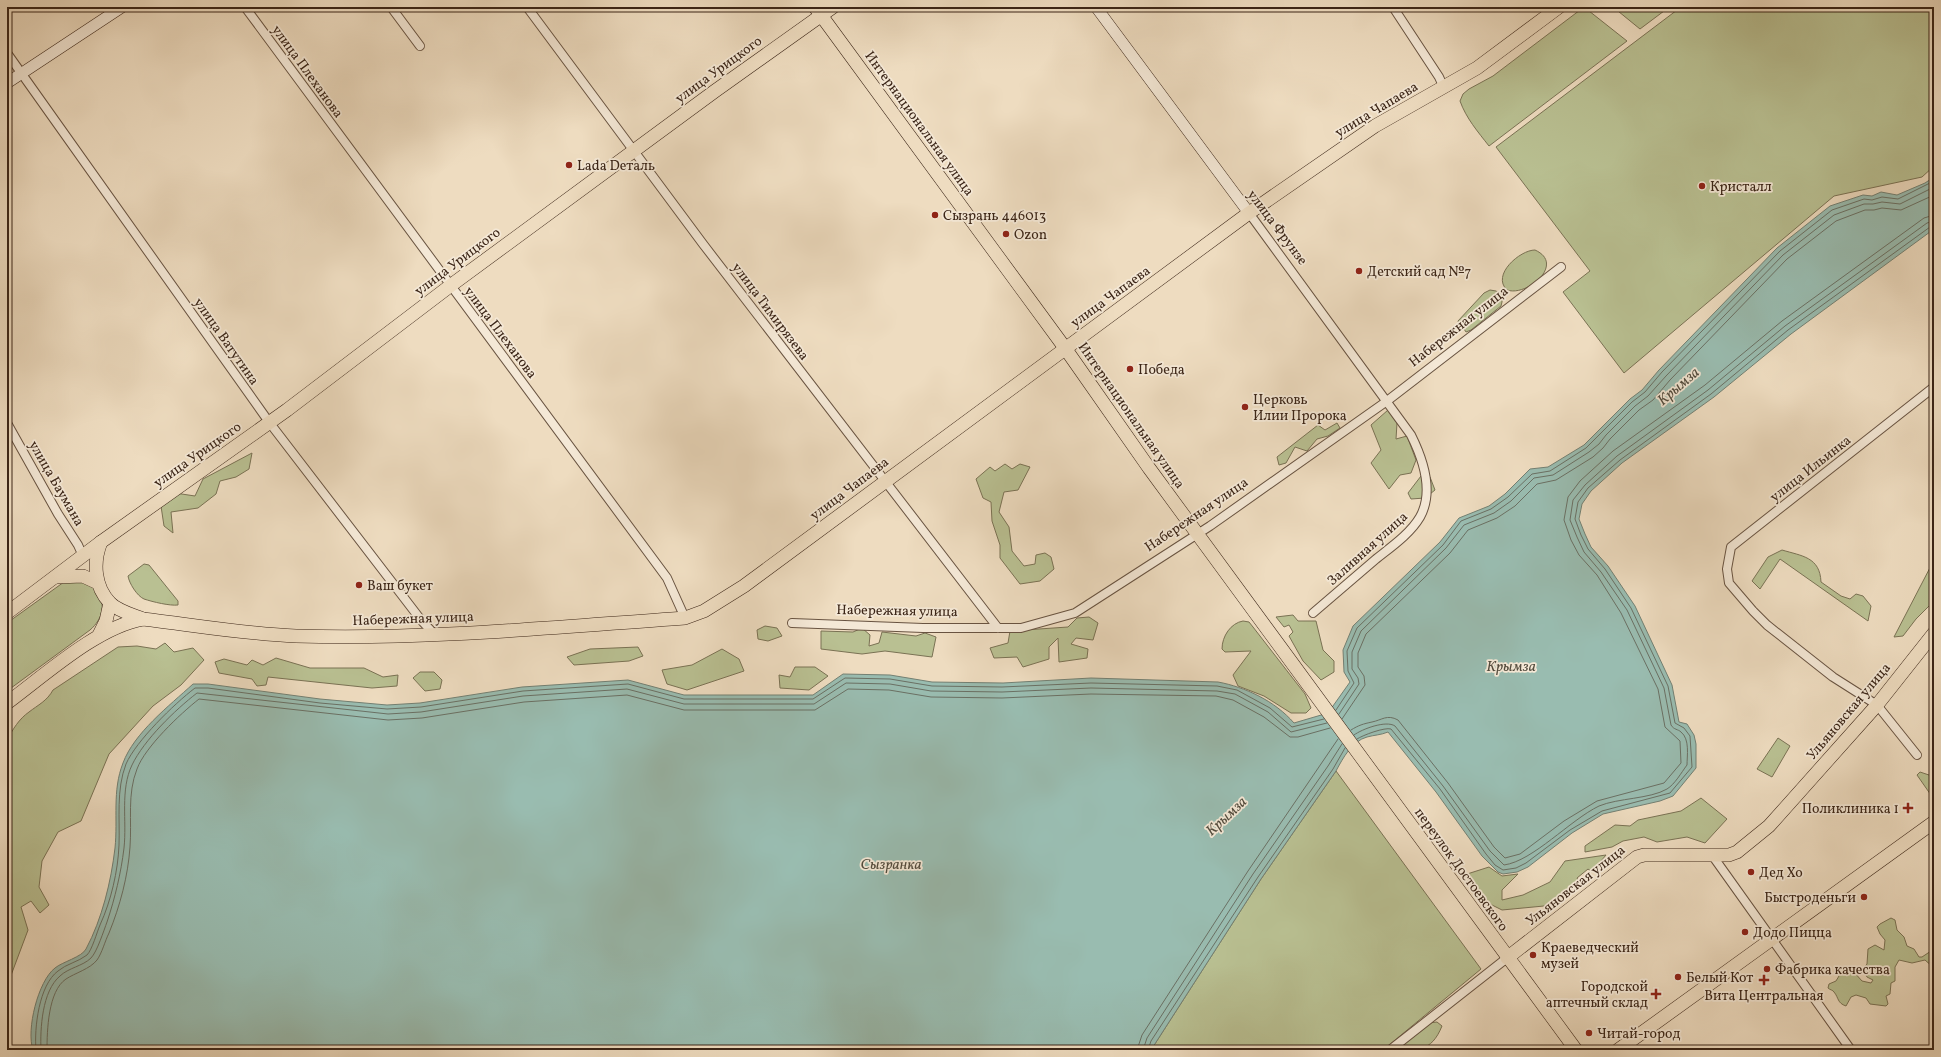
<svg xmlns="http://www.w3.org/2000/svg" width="1941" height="1057" viewBox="0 0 1941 1057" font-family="Vollkorn,serif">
	<rect width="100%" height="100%" fill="#eedcc0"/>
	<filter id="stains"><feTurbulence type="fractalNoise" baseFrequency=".005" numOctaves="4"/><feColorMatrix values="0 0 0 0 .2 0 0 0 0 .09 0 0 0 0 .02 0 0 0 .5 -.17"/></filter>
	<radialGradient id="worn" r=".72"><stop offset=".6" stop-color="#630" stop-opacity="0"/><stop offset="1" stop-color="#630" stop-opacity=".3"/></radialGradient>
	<g fill="#b9c092" stroke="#7a7254">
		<path d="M1584,7L1627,41L1489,146C1478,132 1466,118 1460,101L1463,94L1469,89L1493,76Z"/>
		<path d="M1613,7H1667L1668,8L1640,29Z"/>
		<path d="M1681,7H1934V166L1922,177L1834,196L1624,373L1563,292L1590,271L1496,147Z"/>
		<path d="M1535,250C1566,264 1527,297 1507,290C1491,275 1520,250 1535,250Z"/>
		<path d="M1490,290L1496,291L1502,295V302L1501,306L1471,330L1466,332L1464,329L1465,328L1461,322L1459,324L1458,321L1484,293Z"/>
		<path d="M1388,410L1397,423L1396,439L1407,436L1416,460L1411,473L1400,475L1389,489L1371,463L1381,450L1371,425Z"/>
		<path d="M1337,423L1340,428L1328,436L1317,439L1307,451L1295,447L1286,463L1279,465L1277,457L1318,425L1325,430Z"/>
		<path d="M252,453L249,469L236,477L220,481L216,494L198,508L171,512L173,533L164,526L161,506L175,493L195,496L203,479Z"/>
		<path d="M1005,464L1012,469L1020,464L1030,467L1018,490L1004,492L999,512L1009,527L1012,551L1024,566L1035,564L1036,555L1045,553L1051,557L1054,569L1040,581L1020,584L1000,558V545L992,521L991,502L983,498L976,479L990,467L995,471Z"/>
		<path d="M1421,476L1430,477L1435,490L1425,498L1411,499L1408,493Z"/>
		<path d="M1782,550C1802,556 1820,557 1821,582L1841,596L1850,599L1856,594L1863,596L1871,606L1868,621L1780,559L1760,589L1752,581L1768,557Z"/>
		<path d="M1934,560V601L1916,619L1903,636L1894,637Z"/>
		<path d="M144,564L149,565L178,601V605C170,606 153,602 144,599C137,596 129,583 128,576Z"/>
		<path d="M78,580C83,583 91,584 95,589C107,602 103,619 90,630L7,691V623L64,582Z"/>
		<path d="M1293,615L1298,621H1316L1323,650L1334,661V672L1321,680L1303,661L1289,636L1293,632L1289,625L1284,627L1276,617Z"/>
		<path d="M1089,617L1098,623L1093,640L1076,638L1071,644L1088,649L1087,658L1059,662L1058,638L1049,647V659L1023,667L1017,657L994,658L990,648L1008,643L1010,631L1068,627L1077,618Z"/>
		<path d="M1243,621L1249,622L1253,627L1305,694L1311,708L1306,713H1291L1264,696L1238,686L1233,675L1251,651L1225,652L1222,649C1222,636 1231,623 1243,621Z"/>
		<path d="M765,626L777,628L782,636L768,641L758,639L757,630Z"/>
		<path d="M862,628L870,635L869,646L879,643L882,632L916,636L925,633L936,637L932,657L885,651L862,654L821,649V631L853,632Z"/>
		<path d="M165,643L174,652L193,648L204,660L181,685L153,706L109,754L81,821L58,832L42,861L39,887L49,905L40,913L31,901L21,907L28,930L7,986V740C13,729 19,719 29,712C38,705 47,701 53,690L118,647L137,646L156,649Z"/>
		<path d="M638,647L643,656L629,661L574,665L567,657L590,649Z"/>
		<path d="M722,649L739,659L744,671L687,690L667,684L662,670L692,665Z"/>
		<path d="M276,658L310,668H364L383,677L398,675L397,686L372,688L268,677L266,685L257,686L252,679L219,673L215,662L224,659L247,665L252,660L263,665Z"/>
		<path d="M795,667H815L828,676L809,690L780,688L779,675L790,677Z"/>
		<path d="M420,672H434L442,680L440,689L425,691L413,678Z"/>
		<path d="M1778,738L1790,746L1772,777L1757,769Z"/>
		<path d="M1336,771L1481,969L1383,1050H1151L1261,879Z"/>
		<path d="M1920,772L1929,775L1934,782L1933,798L1917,775Z"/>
		<path d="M1701,798L1727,819L1705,843L1687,837L1657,842L1644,837L1623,841L1612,847L1585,852V846L1615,825L1630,826L1638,820L1681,811Z"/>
		<path d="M1606,855L1592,872L1588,869L1577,878L1579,882L1544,906L1502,910L1484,901L1464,875L1489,867L1502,876L1518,874L1502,890V900L1523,895L1550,882L1565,861Z"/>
		<path d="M1891,918L1895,920L1897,930L1904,937L1907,946L1914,949L1919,957H1922L1934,949V968L1925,960L1912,963L1899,960L1895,967V981L1891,983L1890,994L1886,996L1888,1004L1886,1006L1870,1004L1866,998L1856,995L1851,997L1846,1006C1837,1003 1839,998 1834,992C1833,990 1830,990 1828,988L1829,984L1836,981L1842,971H1853L1862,981L1871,983L1873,980L1867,977L1863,969L1867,964L1868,949L1875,945L1884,950L1885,940L1880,934L1877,927L1880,924Z"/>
		<path d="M1437,1022L1442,1026C1431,1053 1417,1050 1392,1050L1428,1023Z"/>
	</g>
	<path fill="#99bcb0" stroke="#738073" d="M1934,177V229L1791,334L1714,397L1622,463L1591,491L1582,504L1579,519L1585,534L1591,547L1608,566L1635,606L1672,685L1679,722L1687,724L1694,735L1696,744V768L1673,796L1660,801L1603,814L1572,833L1528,867L1517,872L1503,874L1498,872L1482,856L1436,792L1388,732C1381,735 1374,735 1367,737C1352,741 1343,758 1336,771L1261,879L1151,1050H33C26,1030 38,981 55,968C62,962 82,957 86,949C102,919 111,882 115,848C118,819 112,791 123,763C134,733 169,706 193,684H208L320,699L387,705L420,703L522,687L628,680L684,695H813L843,674L890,675L932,682L1003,683L1091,678L1218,682C1245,687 1275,701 1294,723L1328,713L1350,682L1344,672L1343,650L1353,626L1440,542L1459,518L1489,506L1505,494L1530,469L1548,467L1584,445L1630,399L1642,390L1659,370L1777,248L1830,206L1863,195L1872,196L1881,192L1897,195L1925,183Z"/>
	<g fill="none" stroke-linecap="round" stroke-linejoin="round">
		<g stroke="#6a7064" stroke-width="1">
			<path d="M1336,710L1354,683L1348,671L1347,651L1357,628L1443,545L1461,521L1491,509L1508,497L1532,474L1550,471L1586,448L1632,402L1645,392L1662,372L1780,251L1832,210L1864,199L1872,200L1882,197L1898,199L1934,181"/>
			<path d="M1339,714L1359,684L1358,678L1352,669V652L1361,631L1446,548L1464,525L1494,513L1511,501L1534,478L1553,475L1589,452L1599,444L1606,435L1635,406L1648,396L1666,376L1783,255L1834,215L1864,204H1873L1882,202L1900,204L1934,187"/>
			<path d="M1342,719L1365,685L1364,676L1358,667V653L1366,634L1450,553L1468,530L1497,518L1515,506L1537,484L1556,480L1593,457L1603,448L1610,439L1639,410L1653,400L1670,380L1787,259L1836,221L1865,210H1874L1882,208L1901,210L1934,195"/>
			<path d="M1351,730C1359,725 1363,724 1372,722C1382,720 1387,714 1398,720L1448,783L1494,847L1505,858L1520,854L1564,821L1597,801L1664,783L1681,763L1680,741L1665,727L1658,689L1621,613L1597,575L1579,555L1571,540L1564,520L1568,497L1580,481L1613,451L1705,385L1782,321L1924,218L1934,215"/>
			<path d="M1354,735C1362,729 1386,720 1395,726L1443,786L1490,851L1504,865C1533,861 1570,820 1599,806C1618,798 1650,799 1667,789C1675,784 1681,773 1687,765C1687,756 1690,739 1681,732C1678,729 1674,730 1671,725L1664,688L1627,610L1601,572L1584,552L1577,537L1570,520L1573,500L1585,485L1617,456L1708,390L1785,326L1927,223L1934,221"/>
			<path d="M1357,739C1363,735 1385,727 1391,729L1440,789L1486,854L1495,865L1503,870L1516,868L1526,863L1570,830L1602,811L1670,793L1692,767L1690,736L1684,728L1675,723L1668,686L1631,608L1605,569L1588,549L1581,535L1575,519L1578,502L1588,488L1620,460L1711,394L1788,330L1930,227L1934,226"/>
			<path d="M36,1050C34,1028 39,985 58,971C66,964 78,962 87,955C92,950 97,932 100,925C111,901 118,871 119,845C120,819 116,790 126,764C136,741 174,704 195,688H208L320,703L387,709L421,707L523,691L628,684L684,699H813L845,678L890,679L932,686L1002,687L1091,683L1217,686L1237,690L1270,708L1292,727L1324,719"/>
			<path d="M41,1050C40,1029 42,991 60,976C68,968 83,966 91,958C97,952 104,930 107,922C115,898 121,873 124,848C127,821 120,790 132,765C144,740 175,710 197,693L388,714L421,712L523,696L627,689L684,704H814L846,683L890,684L931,691L1002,692L1091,688L1217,691L1235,694L1268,712L1291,732L1327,723"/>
			<path d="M47,1050C47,1031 48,991 66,979C75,973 90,969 97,960C102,953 105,941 109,933C120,906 128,876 130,847C132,821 127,794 137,769C145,747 180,714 199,699L388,720L422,718L524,702L627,695L684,710H815L848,689L889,690L931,697L1002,698L1091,694L1216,696L1233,700L1264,717L1290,737H1298L1330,728"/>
			<path d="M1137,1050L1142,1035L1248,871L1338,739"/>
			<path d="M1143,1050L1147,1038L1253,874L1328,766L1342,744"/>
			<path d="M1148,1050L1151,1041L1258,877L1333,769L1345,748"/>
		</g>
		<defs>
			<g id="street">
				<path d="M245,7L667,578L685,618"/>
				<path d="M391,7L420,46"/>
				<path d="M527,7L703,244L998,628"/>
				<path d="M1393,7L1439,77L1444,88"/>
				<path d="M7,53L269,422L421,620L435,635"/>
				<path d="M1249,213L1411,435C1423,459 1434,492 1420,517C1410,534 1391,547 1376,559C1355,577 1334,595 1313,613"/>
				<path d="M7,423L58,514L78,545L83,556"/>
				<path d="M792,623L923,628H1021L1075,613L1210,526L1387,401L1561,267"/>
				<path d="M1917,755L1877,705L1833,677L1767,625L1753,611L1729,583L1727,569L1731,547L1934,387"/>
				<path d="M1712,855L1851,1050"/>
				<path d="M1390,1050L1507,958"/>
			</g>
			<g id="secondary">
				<path d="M1096,7L1249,213"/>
				<path d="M7,83L122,7"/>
			</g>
			<g id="primary">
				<path d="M815,7L1065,348L1149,468L1576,1050"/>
				<path d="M101,542C93,562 94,586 110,603C118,611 133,615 143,619C194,625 245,634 296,636C426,640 556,627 685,618L704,611L744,586L1249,213L1375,126L1477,68L1559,7"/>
				<path d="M56,577L83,576L98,583"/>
				<path d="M7,613L101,542L287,410L450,286L715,91L833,7"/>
				<path d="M99,635L106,621L110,603"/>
				<path d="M7,703C45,675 97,627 143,619"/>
				<path d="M1507,958L1637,857L1644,855H1729L1737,852L1769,826L1877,705L1934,633"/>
				<path d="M1618,1050L1934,822"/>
			</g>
		</defs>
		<use href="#street" stroke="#685341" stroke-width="10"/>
		<use href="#secondary" stroke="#3b2517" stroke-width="12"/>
		<use href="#primary" stroke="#3b2517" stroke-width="14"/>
		<use href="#street" stroke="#f4e8d6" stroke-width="8"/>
		<use href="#secondary" stroke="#f4e8d6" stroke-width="11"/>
		<use href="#primary" stroke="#eedcc0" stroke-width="13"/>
	</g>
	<g fill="#8f2418" stroke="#f4e8d6" stroke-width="1.5">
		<circle cx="569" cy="165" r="4"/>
		<circle cx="1702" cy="186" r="4"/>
		<circle cx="935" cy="215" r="4"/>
		<circle cx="1006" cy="234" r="4"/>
		<circle cx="1359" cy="271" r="4"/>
		<circle cx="1130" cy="369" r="4"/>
		<circle cx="1245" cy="407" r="4"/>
		<circle cx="359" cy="585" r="4"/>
		<path d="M1906 802h4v4h4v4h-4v4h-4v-4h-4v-4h4z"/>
		<circle cx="1751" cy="872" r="4"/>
		<circle cx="1864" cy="897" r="4"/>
		<circle cx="1745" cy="932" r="4"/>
		<circle cx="1533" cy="955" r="4"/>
		<circle cx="1767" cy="969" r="4"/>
		<circle cx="1678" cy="977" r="4"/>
		<path d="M1762 974h4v4h4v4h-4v4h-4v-4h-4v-4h4z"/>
		<path d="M1654 988h4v4h4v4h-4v4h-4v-4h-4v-4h4z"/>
		<circle cx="1589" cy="1033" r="4"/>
	</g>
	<g text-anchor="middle" stroke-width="3.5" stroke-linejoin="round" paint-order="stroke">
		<g font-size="14" fill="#3b2517" stroke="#f4e8d6">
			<text transform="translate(718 69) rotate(-36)" y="5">улица Урицкого</text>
			<text transform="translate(308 71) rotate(54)" y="5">улица Плеханова</text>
			<text transform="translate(1376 109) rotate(-31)" y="5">улица Чапаева</text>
			<text transform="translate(920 123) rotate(54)" y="5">Интернациональная улица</text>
			<text transform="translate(1278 227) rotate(53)" y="5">улица Фрунзе</text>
			<text transform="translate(457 261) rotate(-37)" y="5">улица Урицкого</text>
			<text transform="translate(1110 296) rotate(-36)" y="5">улица Чапаева</text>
			<text transform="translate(771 311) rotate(53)" y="5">улица Тимирязева</text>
			<text transform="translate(1458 326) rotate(-38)" y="5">Набережная улица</text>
			<text transform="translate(501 332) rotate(53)" y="5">улица Плеханова</text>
			<text transform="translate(227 341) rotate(55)" y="5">улица Ватутина</text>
			<text transform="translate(1132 415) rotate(55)" y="5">Интернациональная улица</text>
			<text transform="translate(197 454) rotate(-35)" y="5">улица Урицкого</text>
			<text transform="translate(1810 468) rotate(-38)" y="5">улица Ильинка</text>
			<text transform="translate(57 483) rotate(60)" y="5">улица Баумана</text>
			<text transform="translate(849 488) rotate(-37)" y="5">улица Чапаева</text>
			<text transform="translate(1196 514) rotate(-34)" y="5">Набережная улица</text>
			<text transform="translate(1367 548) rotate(-42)" y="5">Заливная улица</text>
			<text transform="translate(897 610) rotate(1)" y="5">Набережная улица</text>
			<text transform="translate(413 618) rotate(-2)" y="5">Набережная улица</text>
			<text transform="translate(1848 711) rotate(-50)" y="5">Ульяновская улица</text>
			<text transform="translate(1462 869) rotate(54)" y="5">переулок Достоевского</text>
			<text transform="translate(1575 885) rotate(-38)" y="5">Ульяновская улица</text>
		</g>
		<g font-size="14" fill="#3b2517" stroke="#f4e8d6" text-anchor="start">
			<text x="577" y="170">Lada Dеталь</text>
			<text x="1710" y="191">Кристалл</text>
			<text x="943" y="220">Сызрань 446013</text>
			<text x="1014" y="239">Ozon</text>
			<text x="1367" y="276">Детский сад №7</text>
			<text x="1138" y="374">Победа</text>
			<text x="1253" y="404">Церковь<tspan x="1253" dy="16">Илии Пророка</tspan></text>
			<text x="367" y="590">Ваш букет</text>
			<text x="1899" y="813" text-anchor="end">Поликлиника 1</text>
			<text x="1759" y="877">Дед Хо</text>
			<text x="1856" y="902" text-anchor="end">Быстроденьги</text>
			<text x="1753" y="937">Додо Пицца</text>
			<text x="1541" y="952">Краеведческий<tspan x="1541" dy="16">музей</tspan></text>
			<text x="1775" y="974">Фабрика качества</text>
			<text x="1686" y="982">Белый Кот</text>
			<text x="1648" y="991" text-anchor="end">Городской<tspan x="1648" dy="16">аптечный склад</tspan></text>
			<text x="1764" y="1000" text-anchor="middle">Вита Центральная</text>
			<text x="1597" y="1038">Читай-город</text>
		</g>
		<g font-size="15" font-style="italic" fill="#524b3d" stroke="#f4e8d6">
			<text transform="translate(1678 386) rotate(-41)" y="5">Крымза</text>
			<text x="1511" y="671">Крымза</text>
			<text transform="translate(1226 816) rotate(-43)" y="5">Крымза</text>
			<text x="891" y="869">Сызранка</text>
		</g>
	</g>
	<rect width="1941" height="1057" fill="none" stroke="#eedcc0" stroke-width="24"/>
	<rect x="8" y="8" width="1925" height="1041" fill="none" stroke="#3b2517" stroke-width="2"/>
	<rect x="12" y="12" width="1917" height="1033" fill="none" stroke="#3b2517"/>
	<rect width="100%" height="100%" filter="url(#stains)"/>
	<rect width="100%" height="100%" fill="url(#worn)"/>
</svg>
